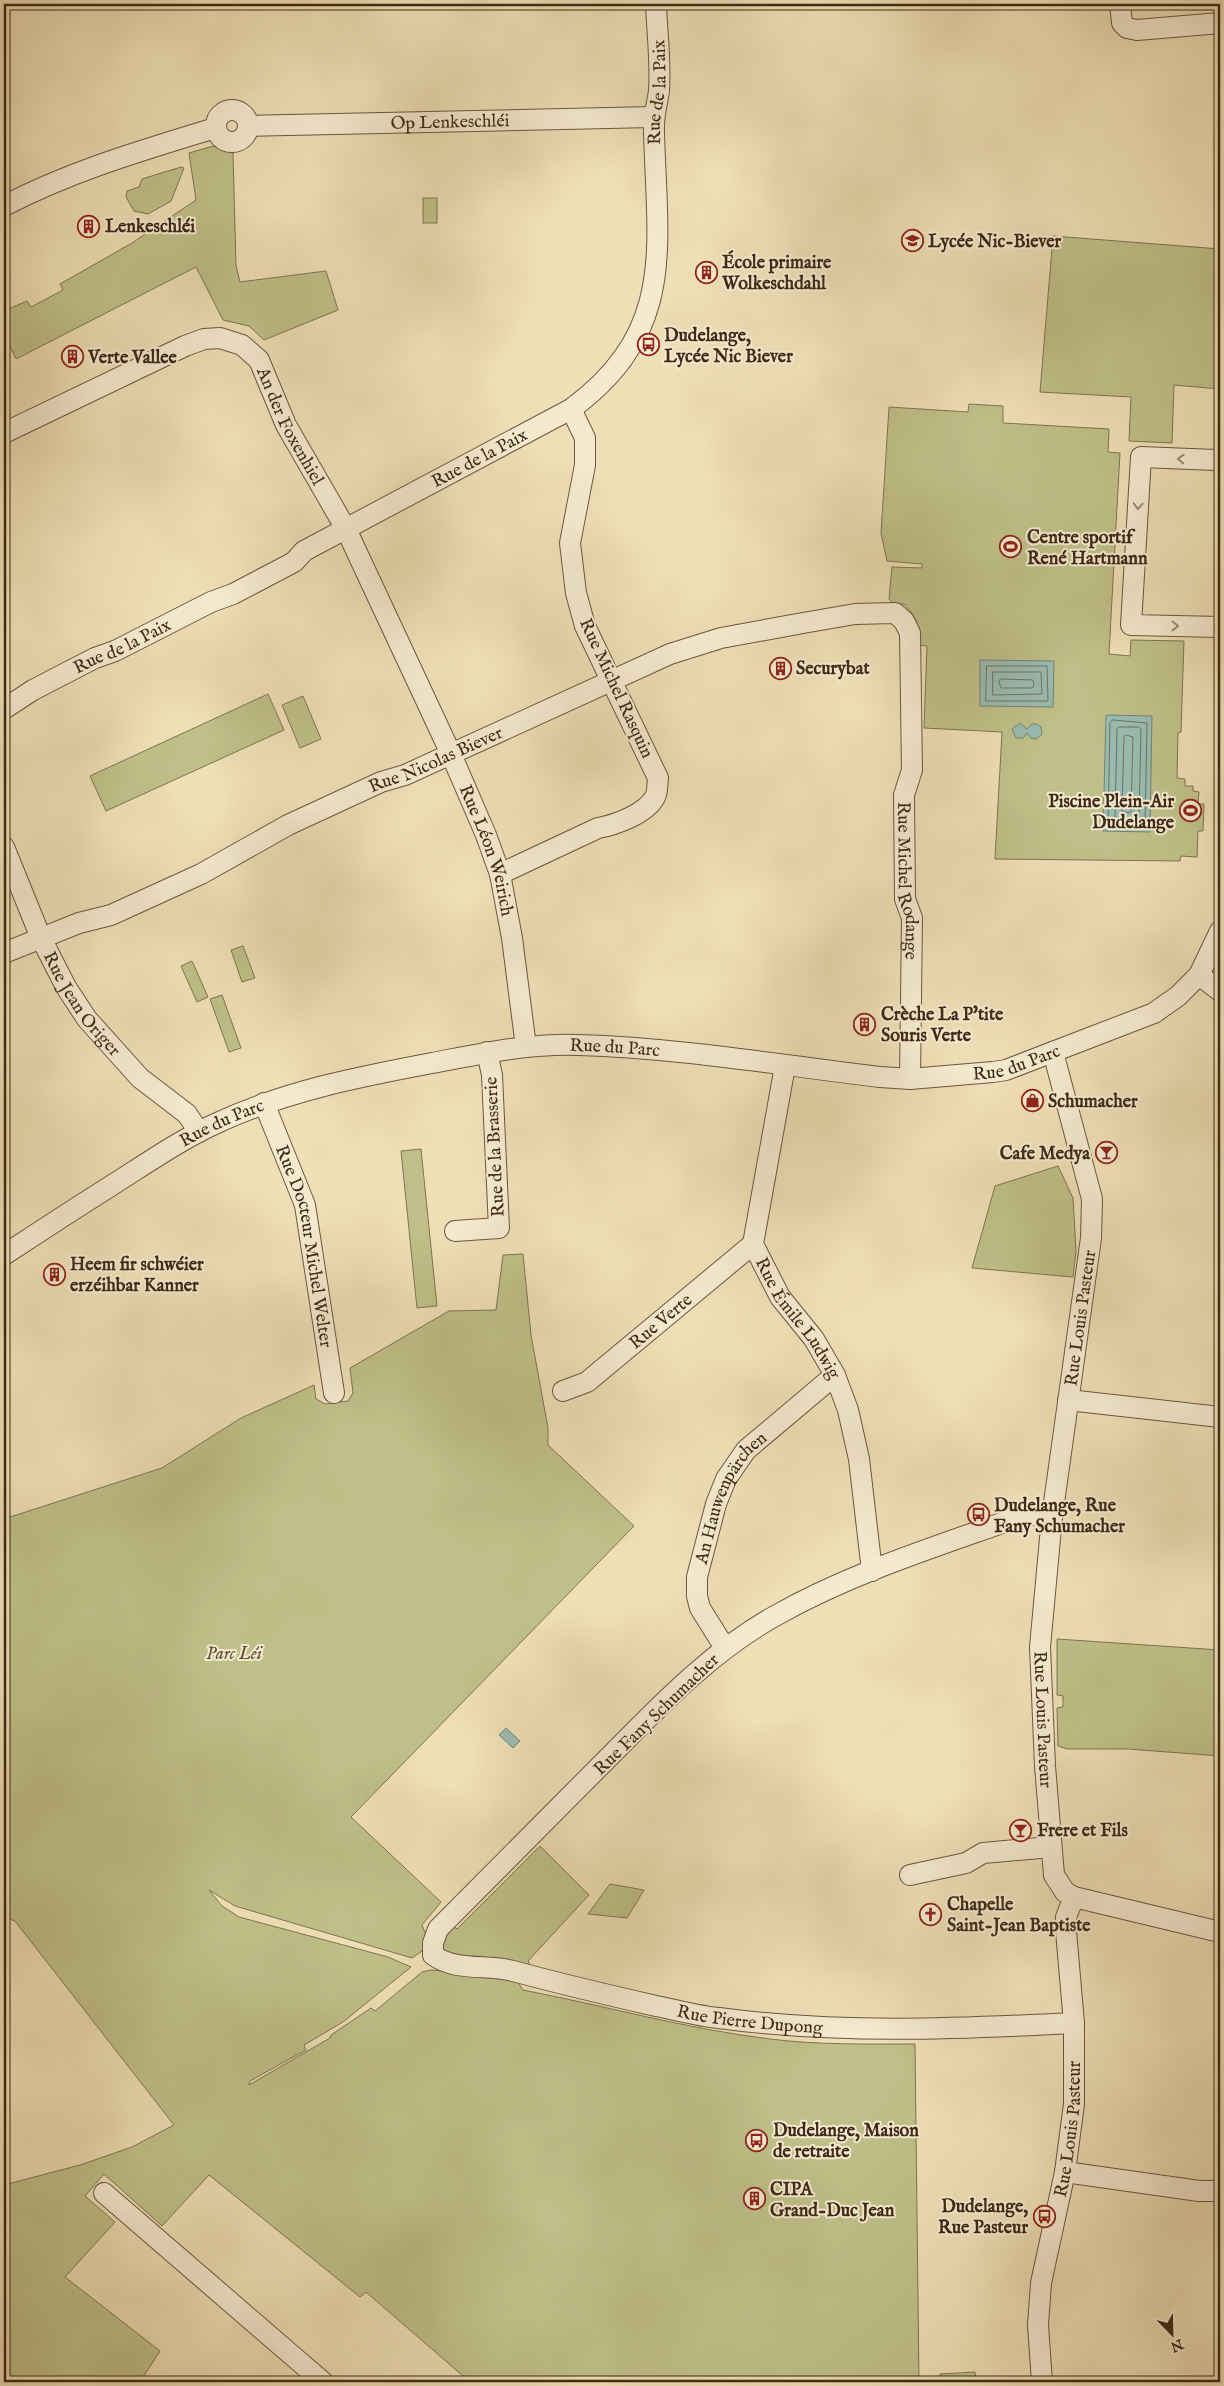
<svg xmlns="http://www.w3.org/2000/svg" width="1224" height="2386" viewBox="0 0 1224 2386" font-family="'IM FELL English',serif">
	<rect width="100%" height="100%" fill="#efdfb6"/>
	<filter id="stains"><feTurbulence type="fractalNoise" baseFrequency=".004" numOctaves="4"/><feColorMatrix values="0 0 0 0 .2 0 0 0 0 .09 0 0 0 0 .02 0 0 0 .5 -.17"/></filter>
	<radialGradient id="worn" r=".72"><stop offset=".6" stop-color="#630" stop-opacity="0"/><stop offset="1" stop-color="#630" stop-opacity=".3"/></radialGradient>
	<g fill="#bfc089" stroke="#7e7550">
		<path d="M213,146L233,153L236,266L240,282L326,271L338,310L264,340L249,326L223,320L196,267L16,359L7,340L4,342V311L27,301L31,307L63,290L60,284L132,243L196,200L189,153Z"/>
		<path d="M181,167L184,168L171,201L148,214L134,211L126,197L127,191L139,187L142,179Z"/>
		<rect x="423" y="198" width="14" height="25"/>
		<path d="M1053,236L1220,249V389L1174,385L1172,443L1129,441L1131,397L1040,392Z"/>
		<path d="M969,404L1003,406V423L1109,429L1108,452L1120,453L1109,654L1130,656L1131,640L1184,641L1181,732L1178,733L1177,778L1185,779V786H1193V791L1199,792L1198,804H1204L1203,831H1198L1197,857L1181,856L1180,861L995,859L1002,732L924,728L927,646L919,645C920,627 917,617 904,604H893L889,599L892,567L922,568V564L887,561L881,533L889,407L968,412Z"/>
		<path d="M268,694L284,730L106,811L90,776Z"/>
		<path d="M303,696L321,739L300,748L282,705Z"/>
		<path d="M243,946L255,978L242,982L231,950Z"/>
		<path d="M192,961L208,997L197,1002L181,966Z"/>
		<path d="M222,995L241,1048L229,1052L210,999Z"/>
		<path d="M421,1149L437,1306L417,1308L401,1151Z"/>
		<path d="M1058,1166L1073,1198L1076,1251L1073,1277L972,1268L995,1186Z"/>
		<path d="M523,1254L531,1335L548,1428V1445L634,1526L351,1817L441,1902L422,1925L427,1937L425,1949L412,1958L235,1906L209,1890L222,1906L239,1917L388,1957L411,1967L343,2022L304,2045L306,2050L250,2081L249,2085L330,2038L331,2035L371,2008L375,2011L422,1972L430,1970L513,1975L523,1990C606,2006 687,2029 770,2039C818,2045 867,2044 915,2044L919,2382H470L366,2292L360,2297L209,2175L162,2226L104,2174L85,2196L115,2222L65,2277L160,2351L140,2382H4V2185L80,2165L132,2147L174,2125L15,1921L4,1917V1519L162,1468L241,1418L314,1385L316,1399L325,1404L348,1401L353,1393L350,1368L449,1311L496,1310L503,1255Z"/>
		<path d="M1057,1639L1220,1650V1756L1128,1749H1067L1058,1746L1057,1708L1063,1707V1696L1057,1695Z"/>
		<path d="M540,1846L589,1895L528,1961L530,1965L457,1960L443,1950L441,1943L444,1936L454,1927L457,1929Z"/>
		<path d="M610,1884L644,1890L627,1918L588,1914Z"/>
		<path d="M975,2372L976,2382H941L940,2374Z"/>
	</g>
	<g fill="#9abcb1" stroke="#758273">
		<path d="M980,660L1054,661L1053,707L980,706Z"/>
		<path d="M1106,715L1152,716L1150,832L1103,831Z"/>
		<path d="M1020,723L1027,729L1032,724H1037L1041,727L1042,734L1036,739L1031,738L1027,733L1023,738H1016L1012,729Z"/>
		<path d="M506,1728L520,1741L513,1748L499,1735Z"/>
	</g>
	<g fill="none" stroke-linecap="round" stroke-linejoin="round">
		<g stroke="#6c7364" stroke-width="1">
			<path d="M987,666H1047L1048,701H986Z"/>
			<path d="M993,672H1041L1042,694L993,695Z"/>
			<path d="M1001,679L1033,680L1034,686L1032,688H1001L999,682Z"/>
			<path d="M1113,720L1147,723L1145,825L1143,827L1108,825L1110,723Z"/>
			<path d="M1119,727H1138L1141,729L1139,818L1137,821L1117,820L1115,818L1117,729Z"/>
			<path d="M1126,735L1133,737L1131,811L1129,813L1122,811L1124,737Z"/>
		</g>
		<defs>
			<g id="minor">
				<path d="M1120,4L1122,23L1127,28L1137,30L1220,23"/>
				<circle cx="232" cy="126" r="16"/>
				<path id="s1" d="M248,126L653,117"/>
				<path d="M4,206C71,171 143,150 215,128"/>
				<path id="s2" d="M4,433L185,346L204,339L220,338L242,345L259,360L286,425L346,529L451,754L486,835L500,874L512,938L526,1047"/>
				<path d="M1220,462L1216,460L1141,457L1131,625L1220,627"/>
				<path id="s3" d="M4,709L33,690L95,658L115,651L211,602L233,594L294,562L304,551L571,409C677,331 657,247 654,132C653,117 657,105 659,91C661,62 657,32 656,4"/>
				<path id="s4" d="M4,847L41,938L66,987L87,1019L140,1078L187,1114L199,1132"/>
				<path d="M500,874L598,828C615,825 646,814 655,797C658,792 657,784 658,778L585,626L576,593L570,543L585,465V438L571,409"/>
				<path id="s5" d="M4,953L79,923L111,915L201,874L288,825L381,782L405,775L670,654L721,638L803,623L855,614L895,613L904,621L910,633L912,770L904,795L905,899L912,918L910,1079"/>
				<path d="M1199,975L1220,991"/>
				<path id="s6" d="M1053,1052L1092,1199L1091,1238L1052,1517L1040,1647L1045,1766L1054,1875L1065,1892L1074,1897L1220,1932"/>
				<path id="s7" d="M785,1066L753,1244L780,1297L814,1339L835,1375L848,1410L859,1459L872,1571"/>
				<path id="s8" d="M264,1103L305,1205L334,1393"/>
				<path d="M455,1231L499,1228L492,1075L487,1052"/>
				<path id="s9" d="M4,1255C42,1230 79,1206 117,1182C150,1161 182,1139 217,1123C286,1091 358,1077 432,1063C480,1054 529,1043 579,1045C679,1048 780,1065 880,1077L910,1079L993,1072L1006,1070L1154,1013L1178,996L1199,975L1220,931"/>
				<path id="s10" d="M563,1391L587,1382L753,1244"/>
				<path d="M1068,1400L1220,1417"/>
				<path id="s11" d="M1052,1517L1035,1514L1016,1518C935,1547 851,1573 775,1616C707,1654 655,1711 601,1765C547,1820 492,1874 438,1929L433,1943V1955C456,1972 487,1964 513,1971C561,1984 608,1995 656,2006C677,2010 698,2016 719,2018C837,2034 956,2029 1074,2023"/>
				<path id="s12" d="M725,1648L700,1608L697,1596V1577L716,1504L726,1479L746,1450L835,1375"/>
				<path d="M910,1875L966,1863L983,1853L1051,1847"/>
				<path d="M1065,2172L1199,2191H1220"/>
				<path d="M104,2193L323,2382"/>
				<path id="s13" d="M1042,2382L1038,2325L1041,2283L1065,2172L1074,2104V2023L1066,1931V1917L1074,1897"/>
			</g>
		</defs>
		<use href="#minor" stroke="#6a573f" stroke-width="22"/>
		<use href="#minor" stroke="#f5ead0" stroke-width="20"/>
	</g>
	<defs><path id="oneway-chevron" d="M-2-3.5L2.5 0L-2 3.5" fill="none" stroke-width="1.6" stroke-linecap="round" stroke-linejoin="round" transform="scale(1.25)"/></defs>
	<g stroke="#998a74">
		<use href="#oneway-chevron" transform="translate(1181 459) rotate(-178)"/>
		<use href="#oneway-chevron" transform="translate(1138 506) rotate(93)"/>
		<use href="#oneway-chevron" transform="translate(1175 626) rotate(1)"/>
	</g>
	<defs>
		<symbol id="building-ring" viewBox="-11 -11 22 22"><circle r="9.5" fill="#f5ead0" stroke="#8f2418" stroke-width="1.5"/><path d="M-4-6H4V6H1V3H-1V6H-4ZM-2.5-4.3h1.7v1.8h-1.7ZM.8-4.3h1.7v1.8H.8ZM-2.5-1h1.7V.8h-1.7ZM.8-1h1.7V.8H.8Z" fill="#8f2418"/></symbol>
		<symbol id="school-ring" viewBox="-11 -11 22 22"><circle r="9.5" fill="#f5ead0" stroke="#8f2418" stroke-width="1.5"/><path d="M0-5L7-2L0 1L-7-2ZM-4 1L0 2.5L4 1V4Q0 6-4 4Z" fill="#8f2418"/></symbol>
		<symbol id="bus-ring" viewBox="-11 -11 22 22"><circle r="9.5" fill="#f5ead0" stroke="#8f2418" stroke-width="1.5"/><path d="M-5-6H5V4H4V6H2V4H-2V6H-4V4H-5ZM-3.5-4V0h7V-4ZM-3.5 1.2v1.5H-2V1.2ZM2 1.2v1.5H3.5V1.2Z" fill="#8f2418"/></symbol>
		<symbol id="stadium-ring" viewBox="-11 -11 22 22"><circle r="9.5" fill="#f5ead0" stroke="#8f2418" stroke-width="1.5"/><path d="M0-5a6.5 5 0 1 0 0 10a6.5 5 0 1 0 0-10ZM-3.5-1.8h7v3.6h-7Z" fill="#8f2418"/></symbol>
		<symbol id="shop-ring" viewBox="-11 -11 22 22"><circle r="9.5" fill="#f5ead0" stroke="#8f2418" stroke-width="1.5"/><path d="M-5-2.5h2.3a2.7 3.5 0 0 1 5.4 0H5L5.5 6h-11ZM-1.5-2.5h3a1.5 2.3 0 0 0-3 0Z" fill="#8f2418"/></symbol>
		<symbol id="bar-ring" viewBox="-11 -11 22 22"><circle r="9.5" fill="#f5ead0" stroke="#8f2418" stroke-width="1.5"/><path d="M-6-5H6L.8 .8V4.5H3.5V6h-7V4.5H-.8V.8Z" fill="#8f2418"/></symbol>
		<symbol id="church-ring" viewBox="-11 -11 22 22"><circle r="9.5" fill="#f5ead0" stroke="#8f2418" stroke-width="1.5"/><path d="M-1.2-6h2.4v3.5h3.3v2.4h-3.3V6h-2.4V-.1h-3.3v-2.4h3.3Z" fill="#8f2418"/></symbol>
	</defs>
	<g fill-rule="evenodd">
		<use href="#building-ring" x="76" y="214" width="25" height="25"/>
		<use href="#school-ring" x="900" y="228" width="25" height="25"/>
		<use href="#building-ring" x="694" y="260" width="25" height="25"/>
		<use href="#bus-ring" x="636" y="332" width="25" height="25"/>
		<use href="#building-ring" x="60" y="344" width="25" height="25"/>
		<use href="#stadium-ring" x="998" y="534" width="25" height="25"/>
		<use href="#building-ring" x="768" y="656" width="25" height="25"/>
		<use href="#stadium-ring" x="1178" y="798" width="25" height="25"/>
		<use href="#building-ring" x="852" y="1012" width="25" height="25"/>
		<use href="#shop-ring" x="1020" y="1088" width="25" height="25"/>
		<use href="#bar-ring" x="1094" y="1140" width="25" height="25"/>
		<use href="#building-ring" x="42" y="1262" width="25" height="25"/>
		<use href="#bus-ring" x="966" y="1502" width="25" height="25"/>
		<use href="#bar-ring" x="1008" y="1818" width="25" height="25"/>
		<use href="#church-ring" x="918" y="1902" width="25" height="25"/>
		<use href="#bus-ring" x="744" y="2128" width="25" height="25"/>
		<use href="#building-ring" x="742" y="2186" width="25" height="25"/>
		<use href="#bus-ring" x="1032" y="2204" width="25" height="25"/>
	</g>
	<g text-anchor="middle" stroke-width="4" stroke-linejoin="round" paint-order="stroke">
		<g font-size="18" fill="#3d2a17" stroke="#f5ead0">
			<text dy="6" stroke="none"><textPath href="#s3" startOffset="989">Rue de la Paix</textPath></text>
			<text dy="6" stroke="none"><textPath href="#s1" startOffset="202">Op Lenkeschléi</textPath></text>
			<text dy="6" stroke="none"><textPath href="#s2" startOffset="356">An der Foxenhiel</textPath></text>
			<text dy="6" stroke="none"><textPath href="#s3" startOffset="539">Rue de la Paix</textPath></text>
			<text dy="6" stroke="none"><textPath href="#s3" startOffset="134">Rue de la Paix</textPath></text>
			<text transform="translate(617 688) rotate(65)" y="6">Rue Michel Rasquin</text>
			<text dy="6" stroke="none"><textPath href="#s5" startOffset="474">Rue Nicolas Biever</textPath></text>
			<text dy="6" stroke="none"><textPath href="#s2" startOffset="825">Rue Léon Weirich</textPath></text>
			<text dy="6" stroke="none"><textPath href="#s5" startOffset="1236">Rue Michel Rodange</textPath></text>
			<text dy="6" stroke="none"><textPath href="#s4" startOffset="176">Rue Jean Origer</textPath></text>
			<text dy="6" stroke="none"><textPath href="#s9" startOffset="659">Rue du Parc</textPath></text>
			<text dy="6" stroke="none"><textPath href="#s9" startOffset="1064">Rue du Parc</textPath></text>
			<text dy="6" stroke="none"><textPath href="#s9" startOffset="255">Rue du Parc</textPath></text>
			<text transform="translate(494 1147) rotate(-93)" y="6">Rue de la Brasserie</text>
			<text dy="6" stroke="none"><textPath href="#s8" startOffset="150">Rue Docteur Michel Welter</textPath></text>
			<text dy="6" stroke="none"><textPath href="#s7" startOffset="268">Rue Émile Ludwig</textPath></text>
			<text transform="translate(1080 1318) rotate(-82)" y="6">Rue Louis Pasteur</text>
			<text dy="6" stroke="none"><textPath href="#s10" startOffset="121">Rue Verte</textPath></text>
			<text dy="6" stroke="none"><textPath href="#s12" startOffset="166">An Hauwenpärchen</textPath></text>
			<text transform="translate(656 1714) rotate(-44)" y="6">Rue Fany Schumacher</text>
			<text dy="6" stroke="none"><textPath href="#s6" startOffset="676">Rue Louis Pasteur</textPath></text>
			<text dy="6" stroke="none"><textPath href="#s11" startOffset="1110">Rue Pierre Dupong</textPath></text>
			<text dy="6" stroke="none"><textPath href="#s13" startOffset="256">Rue Louis Pasteur</textPath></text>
		</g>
		<g font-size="18" font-weight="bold" fill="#3d2a17" stroke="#f5ead0" text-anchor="start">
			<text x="105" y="232">Lenkeschléi</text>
			<text x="928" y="247">Lycée Nic-Biever</text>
			<text x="722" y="268">École primaire<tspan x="722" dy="21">Wolkeschdahl</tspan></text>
			<text x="664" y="341">Dudelange,<tspan x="664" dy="21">Lycée Nic Biever</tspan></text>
			<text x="88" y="363">Verte Vallee</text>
			<text x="1027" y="543">Centre sportif<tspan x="1027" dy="21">René Hartmann</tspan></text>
			<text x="796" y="674">Securybat</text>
			<text x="1174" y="807" text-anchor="end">Piscine Plein-Air<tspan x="1174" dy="21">Dudelange</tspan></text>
			<text x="881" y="1020">Crèche La P'tite<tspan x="881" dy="21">Souris Verte</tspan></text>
			<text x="1048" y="1107">Schumacher</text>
			<text x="1090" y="1159" text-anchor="end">Cafe Medya</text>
			<text x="70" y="1270">Heem fir schwéier<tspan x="70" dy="21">erzéihbar Kanner</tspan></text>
			<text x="994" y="1511">Dudelange, Rue<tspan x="994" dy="21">Fany Schumacher</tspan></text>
			<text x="1037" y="1836">Frere et Fils</text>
			<text x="947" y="1910">Chapelle<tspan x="947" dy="21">Saint-Jean Baptiste</tspan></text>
			<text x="773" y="2136">Dudelange, Maison<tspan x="773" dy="21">de retraite</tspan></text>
			<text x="770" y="2195">CIPA<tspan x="770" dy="21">Grand-Duc Jean</tspan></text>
			<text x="1028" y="2212" text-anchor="end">Dudelange,<tspan x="1028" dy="21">Rue Pasteur</tspan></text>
		</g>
		<g font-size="18" font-style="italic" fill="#5e5034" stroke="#f5ead0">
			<text x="234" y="1659">Parc Léi</text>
		</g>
	</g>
	<rect width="1224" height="2386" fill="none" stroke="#efdfb6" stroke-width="20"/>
	<rect x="5" y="5" width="1214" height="2376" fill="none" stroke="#3d2a17" stroke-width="2.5"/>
	<rect x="10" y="10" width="1204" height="2366" fill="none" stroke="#3d2a17"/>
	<g transform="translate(1172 2334) rotate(157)" stroke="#f5ead0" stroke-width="4" paint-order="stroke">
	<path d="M0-4L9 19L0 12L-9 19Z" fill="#3d2a17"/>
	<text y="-8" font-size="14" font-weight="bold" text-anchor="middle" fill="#3d2a17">N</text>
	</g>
	<rect width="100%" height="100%" filter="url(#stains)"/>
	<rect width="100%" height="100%" fill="url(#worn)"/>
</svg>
